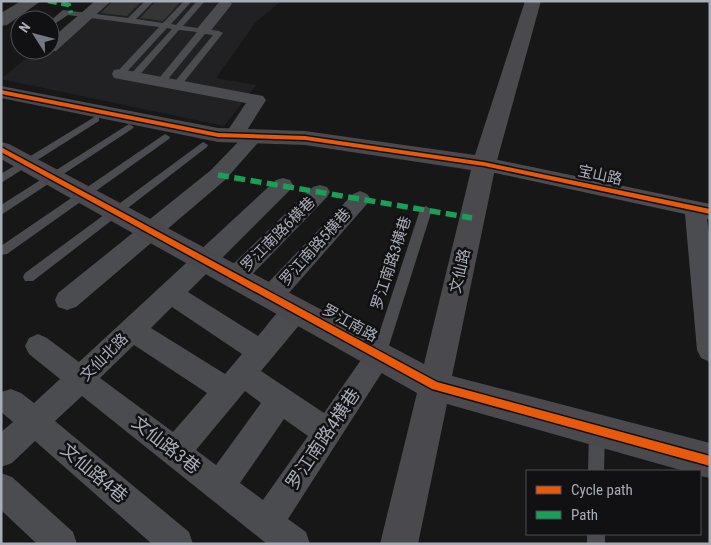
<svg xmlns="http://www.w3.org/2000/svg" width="711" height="545" viewBox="0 0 711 545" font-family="'Roboto Condensed','Noto Sans SC',sans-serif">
	<rect width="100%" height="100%" fill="#171717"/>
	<path fill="#212123" d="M95,1H281L256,22L216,78L256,85L224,126L1,79L36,50H50V38Z"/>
	<g fill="#353536">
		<path d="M113,1H142L127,16L101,13Z"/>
		<path d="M156,1H181L163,21L140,18Z"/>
	</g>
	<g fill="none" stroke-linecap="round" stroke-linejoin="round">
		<g fill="#4b4c50" fill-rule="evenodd">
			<path d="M145,1H154L136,19L163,23L184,1H192L171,24L176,25L197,1H205L183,26L219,31L223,33L180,87H174L172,85L213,35L205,34L164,84L161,85L156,82L197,32L179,30L136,79L133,80L129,77L130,75L172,29L167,28L123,76H117V72L159,27L68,15L50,27V21L63,10L128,18Z"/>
			<path d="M96,116L99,117V121L1,183V174Z"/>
			<path d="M129,124L134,127L132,129L1,215V205Z"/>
			<path d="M165,134L170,137L169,139L7,254L1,255V246Z"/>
			<path d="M203,142L208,145L207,147L33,281H25L23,277L25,273Z"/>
			<path d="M426,206L432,210L386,355L384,359L379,361L374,359L372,355L420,210Z"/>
			<path d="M597,423L602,426L605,431L604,471H588L589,431L592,426Z"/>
			<rect x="587" y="534" width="18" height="10"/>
		</g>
		<g fill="#4b4c50" fill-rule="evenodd">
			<path d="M95,1H111L56,51H44L43,50H50V40Z"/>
			<path d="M220,1H230L232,4L208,34H198L195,31Z"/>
			<path d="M120,69L263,96L266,100L244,135L254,130L261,132L264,136L225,180L76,307L67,310L58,307L55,300L58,293L211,170L239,141L227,140L224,136L246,103L114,78L112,74L114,70Z"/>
			<path d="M484,157L710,204V220L707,219L710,241V362L701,358L697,350L685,214L477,169L474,164L477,159Z"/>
			<path d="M283,178L290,180L293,185L290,190L188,292L258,336C271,322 285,295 306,303L310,310L306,317L261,371L324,413L370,347L379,343L388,347L392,355L388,363L288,519L306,532L310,544H267L82,396L55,421L189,532L193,544H152L35,441L12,463L1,467V432L13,422L1,412V392L11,389L21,393L34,403L60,379L29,354L25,346L29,338L38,334L47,338L79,362L276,180ZM172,307L242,354L225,374L151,328ZM134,345L207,393L173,432L100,378ZM245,391L261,403L216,465L196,450ZM284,419L308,436L263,500L240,483Z"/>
			<path d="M320,185L327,187L330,192L327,197L243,284L235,287L227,284L223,277L227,270L313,187Z"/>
			<path d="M360,191L367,194L371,199L367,204L280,303L271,306L262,303L259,296L262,289L353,194Z"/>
			<path d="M1,473L12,477L73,532L77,544H37L1,510Z"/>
		</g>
		<g fill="#4a4a4e" fill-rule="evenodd">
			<path d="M21,1H41L7,25L1,26V13Z"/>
			<path d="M525,1H541L496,164L452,376L710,443V478L700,476V471H684L447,404L418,544H380L417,393L1,159V142L9,144L424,364L471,170L305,145L218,142L1,98V86L218,128L305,131L475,155Z"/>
		</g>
		<path stroke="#1a9f57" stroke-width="4.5" stroke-dasharray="9 4.5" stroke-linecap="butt" d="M48,1L69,5L71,13"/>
		<path stroke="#1a9f57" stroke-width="5.5" stroke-dasharray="11 5.5" stroke-linecap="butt" d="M218,175L472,218"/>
		<defs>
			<g id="cycleway">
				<path d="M1,90L218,133L305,136L484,162L710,209V214L484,166L305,140L218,137L1,94Z"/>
				<path d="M1,147L437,382L710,456V466L432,389L1,152Z"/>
			</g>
		</defs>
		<use href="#cycleway" stroke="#111113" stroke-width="3"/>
		<use href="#cycleway" fill="#e8590c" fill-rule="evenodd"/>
	</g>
	<g text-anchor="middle" stroke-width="5" stroke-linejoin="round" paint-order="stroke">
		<g font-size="15" fill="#a8adb8" stroke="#111113">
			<text transform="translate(600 175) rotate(12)" y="5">宝山路</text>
			<text transform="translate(278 234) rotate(-45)" y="5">罗江南路6横巷</text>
			<text transform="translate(315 247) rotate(-48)" y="5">罗江南路5横巷</text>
			<text transform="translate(391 263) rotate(-72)" y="5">罗江南路3横巷</text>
			<text transform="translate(460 271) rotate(-77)" y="5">文仙路</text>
			<text transform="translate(350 323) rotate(29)" y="5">罗江南路</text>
			<text transform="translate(104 357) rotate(-45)" y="5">文仙北路</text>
		</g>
		<g font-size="18" fill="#a8adb8" stroke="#111113">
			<text transform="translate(323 439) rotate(-56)" y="6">罗江南路4横巷</text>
			<text transform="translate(166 445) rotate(38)" y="6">文仙路3巷</text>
			<text transform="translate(94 473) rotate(40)" y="6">文仙路4巷</text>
		</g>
	</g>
	<rect width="711" height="545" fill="none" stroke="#a8adb8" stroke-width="5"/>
	<rect x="526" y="470" width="175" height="65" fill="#111113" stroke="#4d4f55"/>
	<rect x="536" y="486" width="25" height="8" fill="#e8590c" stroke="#4d4f55"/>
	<text x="571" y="495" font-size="15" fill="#a8adb8">Cycle path</text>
	<rect x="536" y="511" width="25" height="8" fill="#1a9f57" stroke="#4d4f55"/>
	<text x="571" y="520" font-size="15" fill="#a8adb8">Path</text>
	<g transform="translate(35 35) rotate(306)"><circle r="24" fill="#111113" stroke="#4d4f55"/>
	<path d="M0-4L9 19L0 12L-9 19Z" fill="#757880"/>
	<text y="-8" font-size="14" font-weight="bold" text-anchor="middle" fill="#a8adb8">N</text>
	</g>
</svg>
